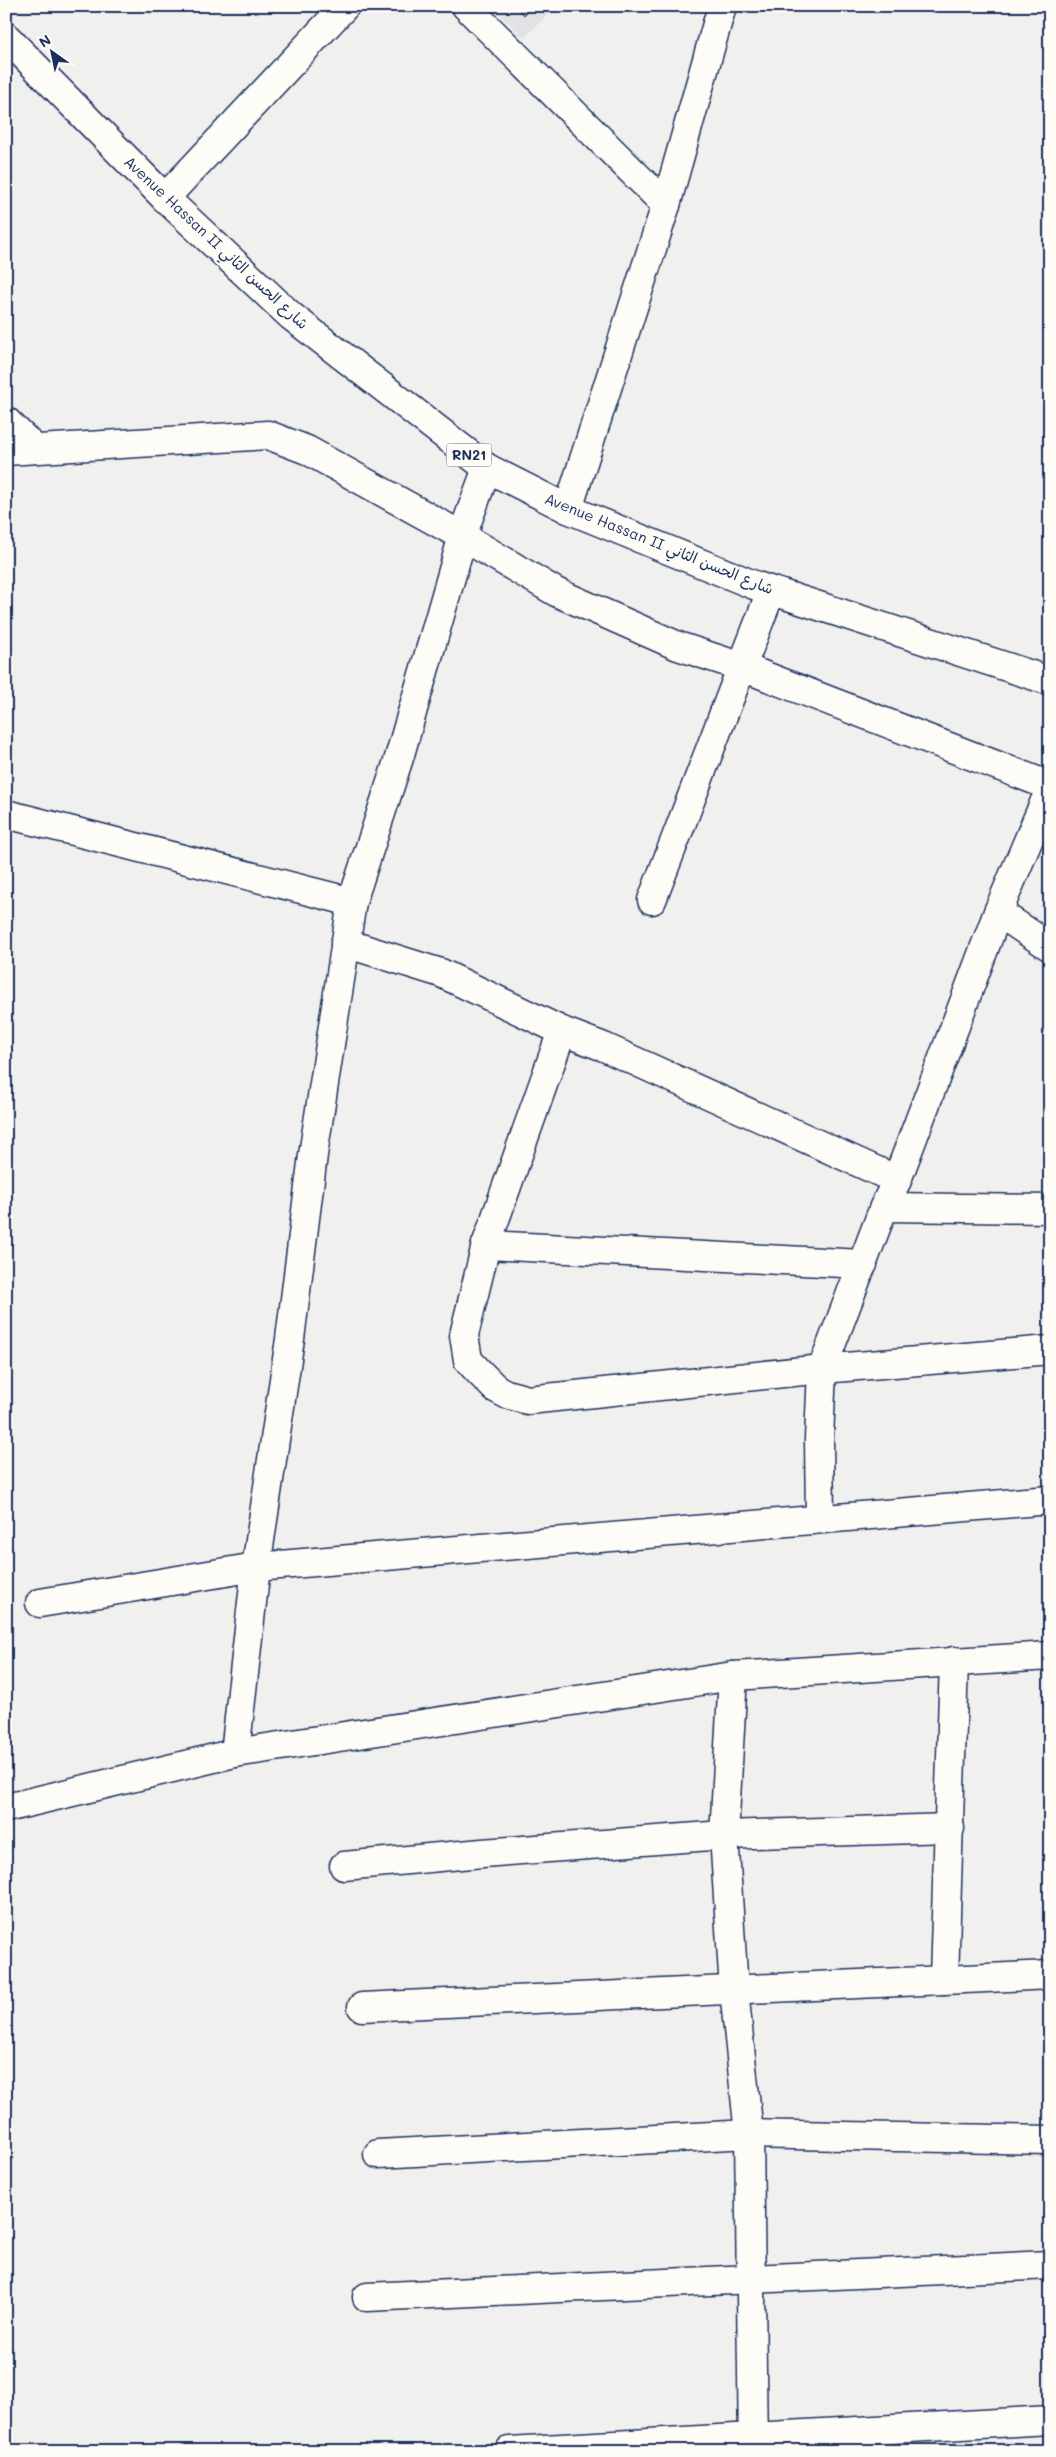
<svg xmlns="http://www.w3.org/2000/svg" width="1056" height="2457" viewBox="0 0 1056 2457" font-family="Mali,'Playpen Sans Arabic',sans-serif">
	<rect width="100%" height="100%" fill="#f0f0ee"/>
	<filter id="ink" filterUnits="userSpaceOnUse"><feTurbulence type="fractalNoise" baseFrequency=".02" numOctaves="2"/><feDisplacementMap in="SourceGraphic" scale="10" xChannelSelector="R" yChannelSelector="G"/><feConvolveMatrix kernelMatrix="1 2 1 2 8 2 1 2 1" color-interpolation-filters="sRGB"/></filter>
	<g filter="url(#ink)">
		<path fill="#e0e2e3" d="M491,6H556L524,38Z"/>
		<path fill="#bbc0ca" stroke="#1b2f5e" d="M515,6H533L524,15Z"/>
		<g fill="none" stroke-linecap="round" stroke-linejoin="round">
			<defs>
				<g id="minor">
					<path d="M466,6L666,205"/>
					<path d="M165,198L345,6"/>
					<path d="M6,421L35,449"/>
					<path d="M6,451L268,435L307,450L462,536L556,592L678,646L742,667L1050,786"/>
					<path d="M568,509L666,205L722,6"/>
					<path d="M6,814L352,902"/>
					<path d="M652,900L771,591"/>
					<path d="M998,912L1050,947"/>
					<path d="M345,943L441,973L562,1031L604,1047L897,1180"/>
					<path d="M562,1031L486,1245L464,1335L468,1360L480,1373L495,1388L506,1394L528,1400L822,1369L1050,1350"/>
					<path d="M884,1207L1050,1209"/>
					<path d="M486,1245L863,1264"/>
					<path d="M820,1519L819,1439L822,1369L884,1207L897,1180L998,912L1050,789"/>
					<path d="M40,1603L256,1567L1050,1500"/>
					<path d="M733,1676L724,1835L734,1990L749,2134L753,2451"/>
					<path d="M235,1753L256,1567L290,1339L313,1155L352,902L399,758L466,525L487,468"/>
					<path d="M6,1808L235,1753L733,1676L1050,1656"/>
					<path d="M344,1866L482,1853L724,1835L950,1828"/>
					<path d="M944,1980L954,1661"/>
					<path d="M362,2007L1050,1975"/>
					<path d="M378,2154L749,2134L1050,2140"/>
					<path d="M367,2297L1050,2265"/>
					<path d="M509,2451L1050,2420"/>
				</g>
				<path id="major" d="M6,37L165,198L291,316L487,468L568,509L754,585L1050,681"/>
			</defs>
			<use href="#minor" stroke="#1b2f5e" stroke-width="31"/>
			<use href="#major" stroke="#1b2f5e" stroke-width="31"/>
			<use href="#minor" stroke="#fdfcf7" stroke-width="28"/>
			<use href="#major" stroke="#fdfcf7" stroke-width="28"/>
		</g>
	</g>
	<g text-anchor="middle" stroke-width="4.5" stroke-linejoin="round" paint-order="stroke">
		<rect fill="#fdfcf7" stroke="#5f6c8c" stroke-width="1" x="446.5" y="443.5" width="45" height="23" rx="4"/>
		<g font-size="14" font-weight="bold" fill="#1b2f5e">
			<text x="469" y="460">RN21</text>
		</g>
		<g font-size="15" fill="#1b2f5e" stroke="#fdfcf7">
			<text transform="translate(216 243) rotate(43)" y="5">Avenue Hassan II شارع الحسن الثاني</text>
			<text transform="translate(659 544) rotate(22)" y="5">Avenue Hassan II شارع الحسن الثاني</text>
		</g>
	</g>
	<rect width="1056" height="2457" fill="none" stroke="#fdfcf7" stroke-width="25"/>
	<rect x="12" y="12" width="1031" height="2432" fill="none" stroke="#1b2f5e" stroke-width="2" filter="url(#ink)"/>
	<g transform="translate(52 52) rotate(327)" stroke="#fdfcf7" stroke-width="4" paint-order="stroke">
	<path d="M0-4L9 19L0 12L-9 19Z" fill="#1b2f5e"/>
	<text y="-8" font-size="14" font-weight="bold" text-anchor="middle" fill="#1b2f5e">N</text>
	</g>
</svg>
